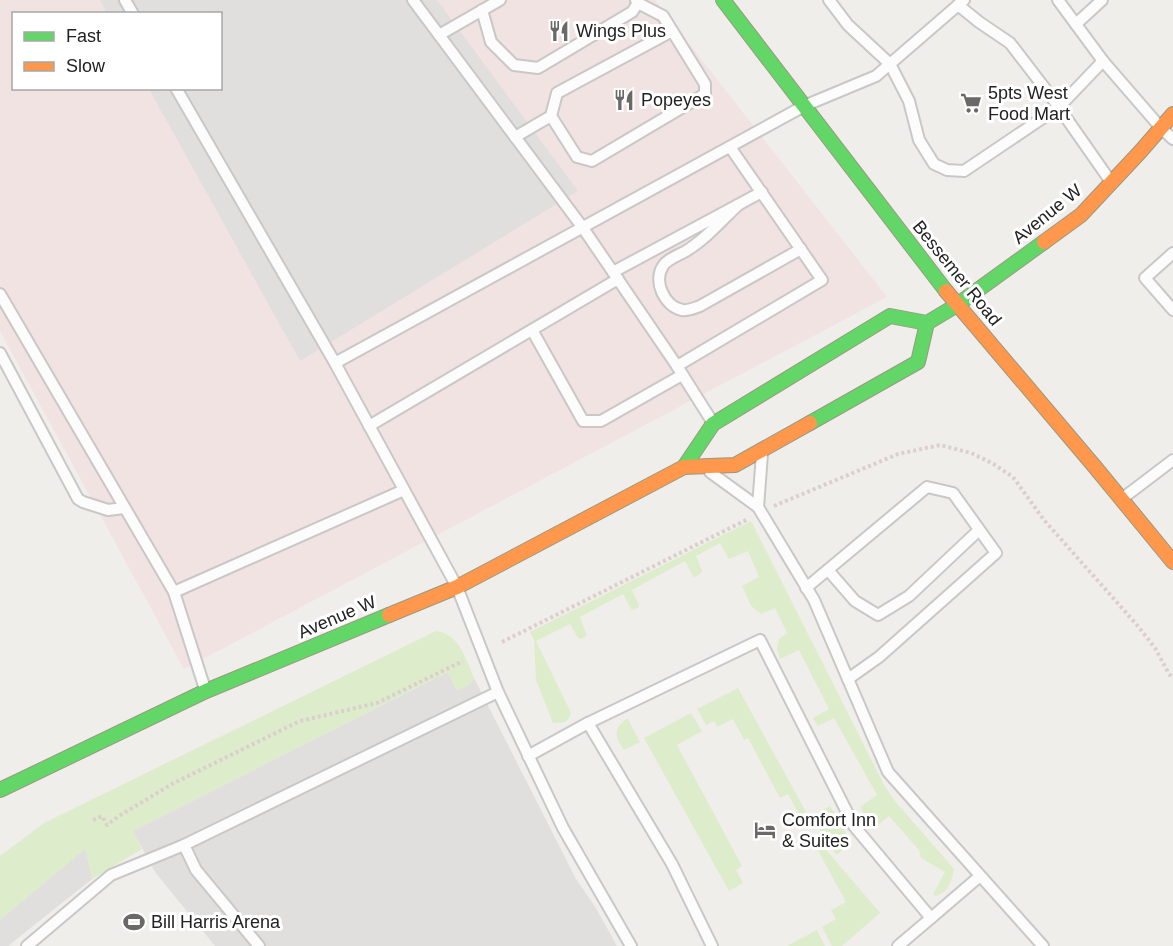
<svg xmlns="http://www.w3.org/2000/svg" width="1173" height="946" viewBox="0 0 1173 946" font-family="Helvetica,sans-serif">
	<rect width="100%" height="100%" fill="#f0eeeb"/>
	<path fill="#f1e3e1" fill-rule="evenodd" d="M0,0H655L887,297L184,669L0,331ZM14,14H220V88H14Z"/>
	<g fill="#ddeccb">
		<path d="M751,521L884,785L894,800L954,869C953,880 947,893 936,896L933,894L945,872L921,858L919,850L889,816L876,827H871L860,807L877,795L834,718L818,726L813,718L829,709L799,650L780,659L777,648L779,639L787,633L775,608L761,614L751,606L742,586L759,577L748,551L729,559L720,543L696,556L702,571L701,573L695,577L693,576L685,561L632,590L639,605V607L633,610L631,609L623,594L580,617L587,636L581,639L578,638L570,624L536,641L571,713C569,723 562,723 553,723L536,680L534,640L530,632Z"/>
		<path d="M436,631C460,634 466,660 474,678L471,685L458,690L455,688L448,672L133,831L142,849L92,879L84,850L0,920V856L44,823Z"/>
		<path d="M738,688L806,812L800,816L788,794L780,798L748,738L744,740L733,719L717,727L714,721L706,725L697,709Z"/>
		<path d="M691,713L702,731L677,745L742,866L736,870L743,883L729,891L644,738Z"/>
		<path d="M626,719H628L640,742L626,749H623C615,736 613,730 626,719Z"/>
		<path d="M830,806L850,840L849,843L837,855L830,847L812,816Z"/>
		<path d="M819,838L827,851L880,913L842,946H832L822,927L836,919L831,910L846,902L813,841Z"/>
		<path d="M817,930L825,946H787Z"/>
	</g>
	<g fill="#e0dfde">
		<path d="M100,0H437L578,191L300,361L149,89L220,88V14L107,13Z"/>
		<path d="M448,672L455,688L458,690L470,685L474,678L576,879L596,908L617,946H215L155,872L133,831Z"/>
		<path d="M85,849L92,879L8,946H0V920Z"/>
	</g>
	<g fill="none" stroke-linecap="round" stroke-linejoin="round">
		<defs>
			<g id="lane">
				<path d="M125,0L133,14"/>
				<path d="M413,0L583,228L677,366L713,423"/>
				<path d="M829,0L848,25L890,64L909,101L919,140L934,164L947,170L964,171L1059,107L1103,61L1161,128L1173,139"/>
				<path d="M1058,0L1103,61"/>
				<path d="M958,5L979,22L1010,43L1053,99L1111,182"/>
				<path d="M482,10L491,42L514,65L538,68L632,12L638,3"/>
				<path d="M1076,24L1102,0"/>
				<path d="M439,35L500,0"/>
				<path d="M176,88L335,363L457,587L498,692L563,828L631,946"/>
				<path d="M551,116L577,157L592,161L705,94V84L663,16L638,3L636,0"/>
				<path d="M515,137L551,116L557,93L672,31"/>
				<path d="M738,205C721,221 706,239 686,251C679,255 667,259 663,266C653,281 664,306 682,310C689,311 694,308 700,306L801,249"/>
				<path d="M1173,253L1145,278L1173,310"/>
				<path d="M613,272L762,192"/>
				<path d="M0,294L174,592"/>
				<path d="M532,330L583,421H601L682,375"/>
				<path d="M0,353L78,499L83,502L108,510L124,508"/>
				<path d="M335,363L804,106L876,76L964,0"/>
				<path d="M677,366L822,280L730,147"/>
				<path d="M369,426L618,279"/>
				<path d="M710,472L758,507L814,600L888,772L1043,946"/>
				<path d="M1123,498L1173,460"/>
				<path d="M758,507L762,454"/>
				<path d="M828,570L855,601L878,615L909,596L979,530"/>
				<path d="M806,588L927,487L953,493L996,553L879,657L848,679"/>
				<path d="M205,689L174,592L404,490"/>
				<path d="M588,723L672,864L712,946"/>
				<path d="M528,756L588,723L760,640L854,826L931,918L898,946"/>
				<path d="M931,918L980,876"/>
				<path d="M27,946L111,875L184,845"/>
				<path d="M259,946L196,870L184,845L498,692"/>
			</g>
			<g id="fast">
				<path d="M723,0L946,291"/>
				<path d="M810,423L918,362L927,323"/>
				<path d="M684,467L713,424L890,316L927,323L957,305L1044,242"/>
				<path d="M0,790L206,691L389,615"/>
			</g>
			<g id="slow">
				<path d="M1044,242L1081,215L1140,152L1173,114"/>
				<path d="M946,291L1095,467L1173,562"/>
				<path d="M389,615L457,587L684,467L735,465L810,423"/>
			</g>
		</defs>
		<use href="#lane" stroke="#c9c8c7" stroke-width="14"/>
		<use href="#fast" stroke="#999a82" stroke-width="16"/>
		<use href="#slow" stroke="#999a82" stroke-width="16"/>
		<g stroke="#dccecd" stroke-width="4" stroke-dasharray="3 3" stroke-linecap="butt">
			<path d="M774,506L898,454L940,445L971,453L992,463L1013,477L1044,520L1137,625L1155,648L1169,674L1173,678"/>
			<path d="M502,642L748,519"/>
			<path d="M93,820L102,816L107,825L119,816L172,784L300,721L377,703L463,661"/>
		</g>
		<use href="#lane" stroke="#fdfcfc" stroke-width="10"/>
		<use href="#fast" stroke="#63d668" stroke-width="14"/>
		<use href="#slow" stroke="#ff974d" stroke-width="14"/>
	</g>
	<defs>
		<symbol id="restaurant-bare" viewBox="-9 -9 18 18"><path d="M-5-6h1v4h1v-4h1v4h1v-4h1v5L-1.5 .5V6h-2V.5L-5-1ZM5-6V6H3V1.5H1.5Q1.5-4 5-6Z" fill="#6a6968" stroke="#fff" stroke-width="2.5" paint-order="stroke"/></symbol>
		<symbol id="supermarket-bare" viewBox="-9 -9 18 18"><path d="M-6-5.5h2.5l.6 2H6L4.5 2H-2.5L-4.4-4H-6ZM-1.5 3.2a1.3 1.3 0 1 0 .1 0ZM3 3.2a1.3 1.3 0 1 0 .1 0Z" fill="#6a6968" stroke="#fff" stroke-width="2.5" paint-order="stroke"/></symbol>
		<symbol id="hotel-bare" viewBox="-9 -9 18 18"><path d="M-6-4.5h1.5V1H6V5H4.5V3h-9V5H-6ZM-4 0a1.8 1.8 0 1 1 3.6 0ZM.5 0V-2.5h3Q6-2.5 6 0Z" fill="#6a6968" stroke="#fff" stroke-width="2.5" paint-order="stroke"/></symbol>
		<symbol id="stadium-bare" viewBox="-9 -9 18 18"><path d="M0-5a6.5 5 0 1 0 0 10a6.5 5 0 1 0 0-10ZM-3.5-1.8h7v3.6h-7Z" fill="#6a6968" stroke="#fff" stroke-width="2.5" paint-order="stroke"/></symbol>
	</defs>
	<g fill-rule="evenodd">
		<use href="#restaurant-bare" x="544" y="16" width="30" height="30"/>
		<use href="#restaurant-bare" x="609" y="85" width="30" height="30"/>
		<use href="#supermarket-bare" x="956" y="88" width="30" height="30"/>
		<use href="#hotel-bare" x="750" y="815" width="30" height="30"/>
		<use href="#stadium-bare" x="119" y="907" width="30" height="30"/>
	</g>
	<g text-anchor="middle" stroke-width="6" stroke-linejoin="round" paint-order="stroke">
		<g font-size="18" fill="#222" stroke="#fff" text-anchor="start">
			<text x="576" y="37">Wings Plus</text>
			<text x="988" y="99">5pts West<tspan x="988" dy="21">Food Mart</tspan></text>
			<text x="641" y="106">Popeyes</text>
			<text x="782" y="826">Comfort Inn<tspan x="782" dy="21">&amp; Suites</tspan></text>
			<text x="151" y="928">Bill Harris Arena</text>
		</g>
		<g font-size="18" fill="#222" stroke="#fff">
			<text transform="translate(1047 214) rotate(-39)" y="6">Avenue W</text>
			<text transform="translate(957 273) rotate(51)" y="6">Bessemer Road</text>
			<text transform="translate(337 617) rotate(-23)" y="6">Avenue W</text>
		</g>
	</g>
	<rect x="12" y="12" width="210" height="78" fill="#ffffff" stroke="#a7a7a7" stroke-width="1.5"/>
	<rect x="24" y="32" width="30" height="9" fill="#63d668" stroke="#a7a7a7" stroke-width="1.5"/>
	<text x="66" y="42" font-size="18" fill="#222222">Fast</text>
	<rect x="24" y="62" width="30" height="9" fill="#ff974d" stroke="#a7a7a7" stroke-width="1.5"/>
	<text x="66" y="72" font-size="18" fill="#222222">Slow</text>
</svg>
